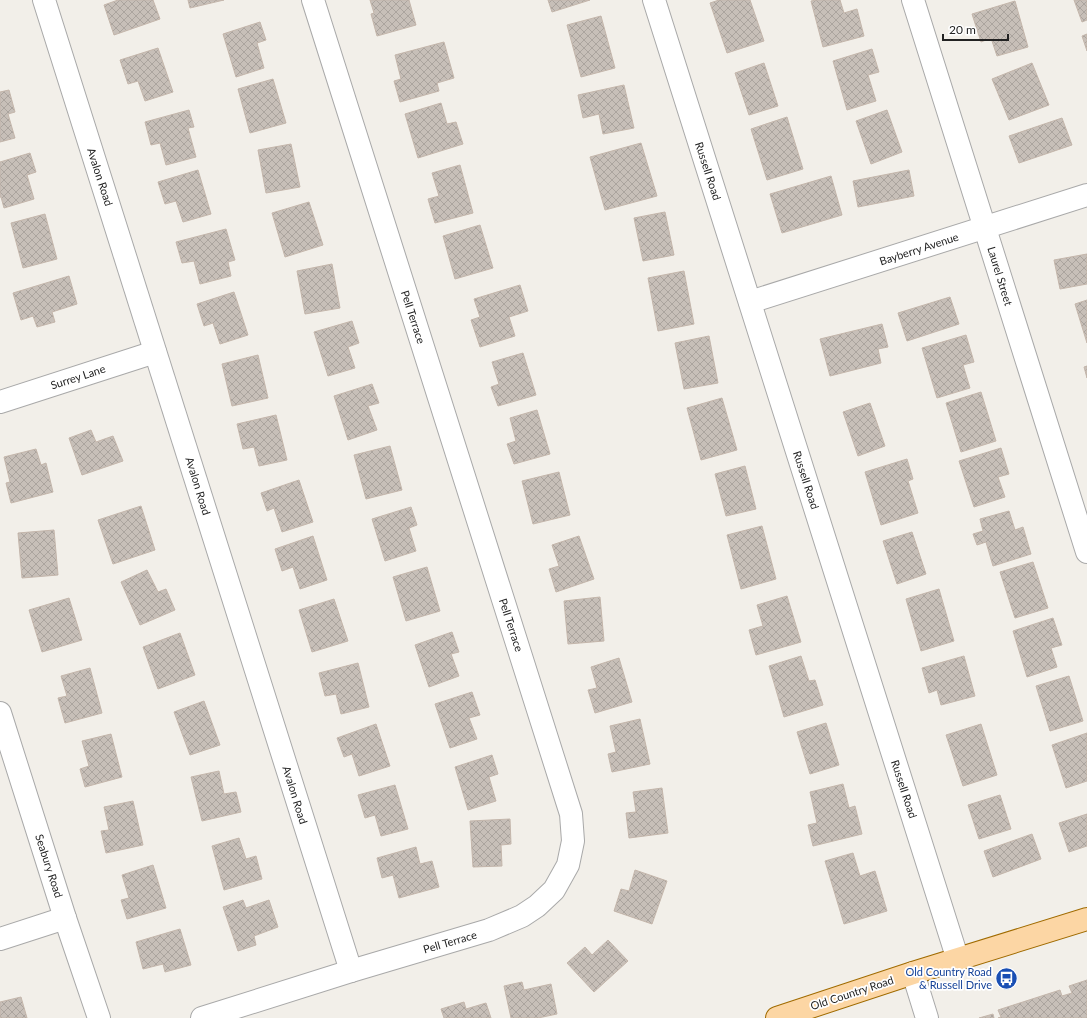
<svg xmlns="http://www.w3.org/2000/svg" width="1087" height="1018" viewBox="0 0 1087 1018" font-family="Lato,sans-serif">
	<defs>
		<pattern id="building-cross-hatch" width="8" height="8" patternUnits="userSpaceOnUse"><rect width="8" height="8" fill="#c7bfb8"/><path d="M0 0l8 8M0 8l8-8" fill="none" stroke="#aba49e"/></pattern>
	</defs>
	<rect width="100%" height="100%" fill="#f2efe9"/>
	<g fill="url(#building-cross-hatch)" stroke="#c4b6ab">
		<path d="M118,0H153L160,19L114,35L104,5Z"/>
		<path d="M188,0H224L190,8Z"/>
		<path d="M370,0H409L416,25L377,36L371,14L374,13Z"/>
		<path d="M548,0H590L552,12Z"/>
		<path d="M719,0H750L764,41L727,53L710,3Z"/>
		<path d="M816,0H840L844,13L857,9L864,36L823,47L811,1Z"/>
		<path d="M1074,0H1087V20L1082,22Z"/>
		<path d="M1015,1L1028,47L997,56L991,38L981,42L972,14Z"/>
		<path d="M601,16L615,68L581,77L567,25Z"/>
		<path d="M260,22L266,40L257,43L264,68L236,77L223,34Z"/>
		<path d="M1087,34V51L1082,36Z"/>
		<path d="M444,42L454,78L437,83L439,91L400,102L394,81L401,79L395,55Z"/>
		<path d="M158,48L173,92L145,101L138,81L128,84L120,60Z"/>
		<path d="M872,49L879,72L868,75L876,101L847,110L833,61Z"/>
		<path d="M764,63L778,106L749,115L735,73Z"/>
		<path d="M1032,63L1049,105L1009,120L992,79Z"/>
		<path d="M273,79L286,123L250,133L238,89Z"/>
		<path d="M624,85L634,128L603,134L599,114L583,118L578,95Z"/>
		<path d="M9,90L15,112L8,114L15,138L0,142V92Z"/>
		<path d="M441,103L447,124L456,122L463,144L418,158L405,114Z"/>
		<path d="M189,110L194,127L188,128L196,157L166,165L160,143L151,145L145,122Z"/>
		<path d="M887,110L902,152L871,164L856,121Z"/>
		<path d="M787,117L803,169L767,180L751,129Z"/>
		<path d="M1062,118L1072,145L1019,163L1009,136Z"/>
		<path d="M641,143L657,196L605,210L590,157Z"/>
		<path d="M291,144L300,187L266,193L258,150Z"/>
		<path d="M30,153L36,172L27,175L34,199L4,208L1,197H0V162Z"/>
		<path d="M460,165L473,213L435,223L428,199L439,196L432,173Z"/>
		<path d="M198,170L211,214L183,222L176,201L165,204L158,182Z"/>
		<path d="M909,170L914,196L858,207L853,181Z"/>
		<path d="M831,176L842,215L782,233L770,194Z"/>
		<path d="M309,202L323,245L285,257L272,213Z"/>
		<path d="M665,212L674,255L643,261L634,218Z"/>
		<path d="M45,214L57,259L23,268L11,223Z"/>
		<path d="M480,225L493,268L455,279L443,236Z"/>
		<path d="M226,229L235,260L228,262L231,276L200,284L194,261L182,263L176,242Z"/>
		<path d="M1087,254V284L1060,289L1054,260Z"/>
		<path d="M332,264L340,308L305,314L297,271Z"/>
		<path d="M684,271L694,324L658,331L648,278Z"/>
		<path d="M69,276L77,304L52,312L55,322L37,327L33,316L21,320L13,293Z"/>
		<path d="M520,285L528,311L509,317L515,336L480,347L471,320L480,317L474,299Z"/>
		<path d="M234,292L248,335L220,344L213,323L204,326L197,304Z"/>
		<path d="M950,297L959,324L907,341L898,313Z"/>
		<path d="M1087,300V343L1075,304Z"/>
		<path d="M352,321L359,343L348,347L355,368L328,376L314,332Z"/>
		<path d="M882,324L888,347L878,349L881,363L830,376L820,339Z"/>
		<path d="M966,335L974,362L963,365L970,388L937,398L922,348Z"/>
		<path d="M709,336L718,383L684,389L675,343Z"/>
		<path d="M523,353L536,395L498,406L491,387L499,384L492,362Z"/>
		<path d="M258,355L268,398L232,406L222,364Z"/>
		<path d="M1087,366V378L1084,367Z"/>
		<path d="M372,384L379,403L368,406L377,430L348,440L334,396Z"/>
		<path d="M981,392L996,441L961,452L946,403Z"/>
		<path d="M722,398L737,450L701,460L687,408Z"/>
		<path d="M870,403L885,446L858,456L843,412Z"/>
		<path d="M537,410L550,454L514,464L507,444L516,441L510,418Z"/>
		<path d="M276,415L287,460L259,466L254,447L243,449L237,424Z"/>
		<path d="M91,430L96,442L113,436L123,461L82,475L69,438Z"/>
		<path d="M390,446L402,490L366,499L354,455Z"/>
		<path d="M1001,448L1009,474L998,477L1005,497L974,507L959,461Z"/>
		<path d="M36,449L41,465L46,463L53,492L11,503L6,483L10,482L4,457Z"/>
		<path d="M907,459L913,479L908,481L918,513L881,525L865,472Z"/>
		<path d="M745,466L756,509L726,516L715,474Z"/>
		<path d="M559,472L570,515L533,524L522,481Z"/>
		<path d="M299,480L313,522L282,532L274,508L267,511L261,493Z"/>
		<path d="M141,506L155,550L113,564L98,520Z"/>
		<path d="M411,507L417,525L409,528L416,551L385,561L372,519Z"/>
		<path d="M1009,511L1015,530L1023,527L1031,554L993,566L986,542L977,545L973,534L983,531L980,519Z"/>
		<path d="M762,526L776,579L741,589L727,535Z"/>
		<path d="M54,530L58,575L22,578L18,533Z"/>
		<path d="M912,532L926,574L897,584L883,541Z"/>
		<path d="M313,536L327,580L300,589L293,567L282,571L275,549Z"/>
		<path d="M579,536L594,579L556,592L549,569L559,566L552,545Z"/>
		<path d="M1033,562L1048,608L1015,618L1000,572Z"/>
		<path d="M427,567L440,611L406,621L393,577Z"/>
		<path d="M147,570L158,592L166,589L175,610L140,625L121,582Z"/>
		<path d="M939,589L954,641L921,651L906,599Z"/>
		<path d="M787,596L801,642L756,655L749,630L763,626L757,605Z"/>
		<path d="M600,597L604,641L568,644L564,601Z"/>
		<path d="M69,598L82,640L42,652L29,610Z"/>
		<path d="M334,599L348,641L312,652L299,610Z"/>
		<path d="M1053,618L1062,645L1051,648L1057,667L1027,677L1013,631Z"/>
		<path d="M452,632L459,652L451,654L459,676L429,687L415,645Z"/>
		<path d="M180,633L195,675L158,689L143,647Z"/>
		<path d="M801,656L809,681L815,680L823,705L784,717L769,666Z"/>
		<path d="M964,656L975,696L941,705L937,690L929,693L922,668Z"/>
		<path d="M619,658L632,702L595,713L588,690L597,688L591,667Z"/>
		<path d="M358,663L369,707L341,714L336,694L325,696L319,673Z"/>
		<path d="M90,668L102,713L65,723L58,698L67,696L61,676Z"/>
		<path d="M1069,676L1083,721L1050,731L1036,686Z"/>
		<path d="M472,692L480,715L469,718L477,739L450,748L435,704Z"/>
		<path d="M204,701L220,745L190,755L174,712Z"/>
		<path d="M640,719L650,764L612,772L608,754L616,752L610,726Z"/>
		<path d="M826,723L839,765L810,774L797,732Z"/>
		<path d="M376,724L390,766L359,776L352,754L344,757L337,738Z"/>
		<path d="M981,724L997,775L963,786L946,735Z"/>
		<path d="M1087,733V781L1066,788L1052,745Z"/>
		<path d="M111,734L122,777L85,787L80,769L89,766L82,741Z"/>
		<path d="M492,755L498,774L489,777L496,801L468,810L455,767Z"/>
		<path d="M219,771L224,794L236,792L241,812L202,821L191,777Z"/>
		<path d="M843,784L849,808L855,806L862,834L813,846L808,825L817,823L810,792Z"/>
		<path d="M395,785L408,829L381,836L375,815L365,818L358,795Z"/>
		<path d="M662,788L668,833L629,838L626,813L636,812L633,792Z"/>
		<path d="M1000,795L1011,829L979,839L968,805Z"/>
		<path d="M133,801L143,845L106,853L101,831L109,830L104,807Z"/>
		<path d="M1087,814V846L1069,852L1059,823Z"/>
		<path d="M510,819L511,844L501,845L502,866L473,867L470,821Z"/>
		<path d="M1032,834L1041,859L993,877L984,851Z"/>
		<path d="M239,838L246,859L256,856L262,879L224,890L212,846Z"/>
		<path d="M416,847L420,864L432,861L439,887L399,898L393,875L382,878L377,858Z"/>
		<path d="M853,853L860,876L875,871L887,911L844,924L825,861Z"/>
		<path d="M153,865L166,908L127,919L121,900L129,898L122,875Z"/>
		<path d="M635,870L667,881L652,924L614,911L621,889L629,891Z"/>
		<path d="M243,900L246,908L269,900L278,927L254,936L256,945L238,951L223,907Z"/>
		<path d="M180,929L191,965L165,972L163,964L143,969L136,942Z"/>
		<path d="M608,940L628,961L594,992L567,963L585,947L592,955Z"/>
		<path d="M1087,980V1018H998L1001,1017L998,1010L1060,990L1062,996L1072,993L1069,986Z"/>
		<path d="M522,982L524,990L551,984L557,1014L538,1018H511L504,986Z"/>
		<path d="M21,997L27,1018H0V1002Z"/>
		<path d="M464,1002L466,1009L486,1003L491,1018H444L441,1009Z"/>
		<path d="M993,1014L994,1018H979Z"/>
	</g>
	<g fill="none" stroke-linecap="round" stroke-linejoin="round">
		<defs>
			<g id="minor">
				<path d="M44,0L351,971"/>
				<path d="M654,0L958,960"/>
				<path d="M913,0L1087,552"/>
				<path d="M750,302L1087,195"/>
				<path d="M0,402L155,352"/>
				<path d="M0,713L65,918L99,1018"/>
				<path d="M0,939L65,918"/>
				<path d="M913,973L927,1018"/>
				<path d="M202,1018L351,971L489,930L522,916L537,906L554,890L568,865L573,841L571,814L313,0"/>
			</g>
			<path id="major" d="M777,1018L913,973L1087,919"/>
		</defs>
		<use href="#minor" stroke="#a9a9a9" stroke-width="24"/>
		<use href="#major" stroke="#a06b00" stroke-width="24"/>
		<use href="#minor" stroke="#fff" stroke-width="22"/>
		<use href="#major" stroke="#fcd6a4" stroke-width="22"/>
	</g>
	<defs>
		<symbol id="bus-disc" viewBox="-11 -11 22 22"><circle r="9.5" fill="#1a4fb4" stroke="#fff"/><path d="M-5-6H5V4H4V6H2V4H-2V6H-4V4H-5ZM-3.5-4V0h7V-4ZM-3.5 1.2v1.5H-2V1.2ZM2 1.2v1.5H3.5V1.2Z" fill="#fff"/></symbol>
	</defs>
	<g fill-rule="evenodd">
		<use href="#bus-disc" x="994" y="966" width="25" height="25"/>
	</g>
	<g text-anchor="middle" stroke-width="3.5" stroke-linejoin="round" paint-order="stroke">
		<g font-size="11" fill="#222" stroke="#fff">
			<text transform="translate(708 171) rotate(72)" y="4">Russell Road</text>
			<text transform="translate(100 177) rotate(72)" y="4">Avalon Road</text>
			<text transform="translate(919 249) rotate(-18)" y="4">Bayberry Avenue</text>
			<text transform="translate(1000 276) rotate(73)" y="4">Laurel Street</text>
			<text transform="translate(413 317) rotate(72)" y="4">Pell Terrace</text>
			<text transform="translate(78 377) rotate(-18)" y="4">Surrey Lane</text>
			<text transform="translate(806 480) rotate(72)" y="4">Russell Road</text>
			<text transform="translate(198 486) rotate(73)" y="4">Avalon Road</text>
			<text transform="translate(511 625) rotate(72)" y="4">Pell Terrace</text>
			<text transform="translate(904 789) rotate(72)" y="4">Russell Road</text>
			<text transform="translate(295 795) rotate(73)" y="4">Avalon Road</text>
			<text transform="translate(49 866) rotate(72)" y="4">Seabury Road</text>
			<text transform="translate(450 942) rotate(-16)" y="4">Pell Terrace</text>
			<text transform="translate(852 993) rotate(-18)" y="4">Old Country Road</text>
		</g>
		<g font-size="11" fill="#164399" stroke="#fff" text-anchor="end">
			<text x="992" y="976">Old Country Road<tspan x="992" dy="13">&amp; Russell Drive</tspan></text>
		</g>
	</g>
	<path d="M943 34v6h65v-6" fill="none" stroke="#222222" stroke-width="2"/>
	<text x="949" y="34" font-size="12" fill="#222222" stroke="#ffffff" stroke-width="3" paint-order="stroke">20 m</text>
</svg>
